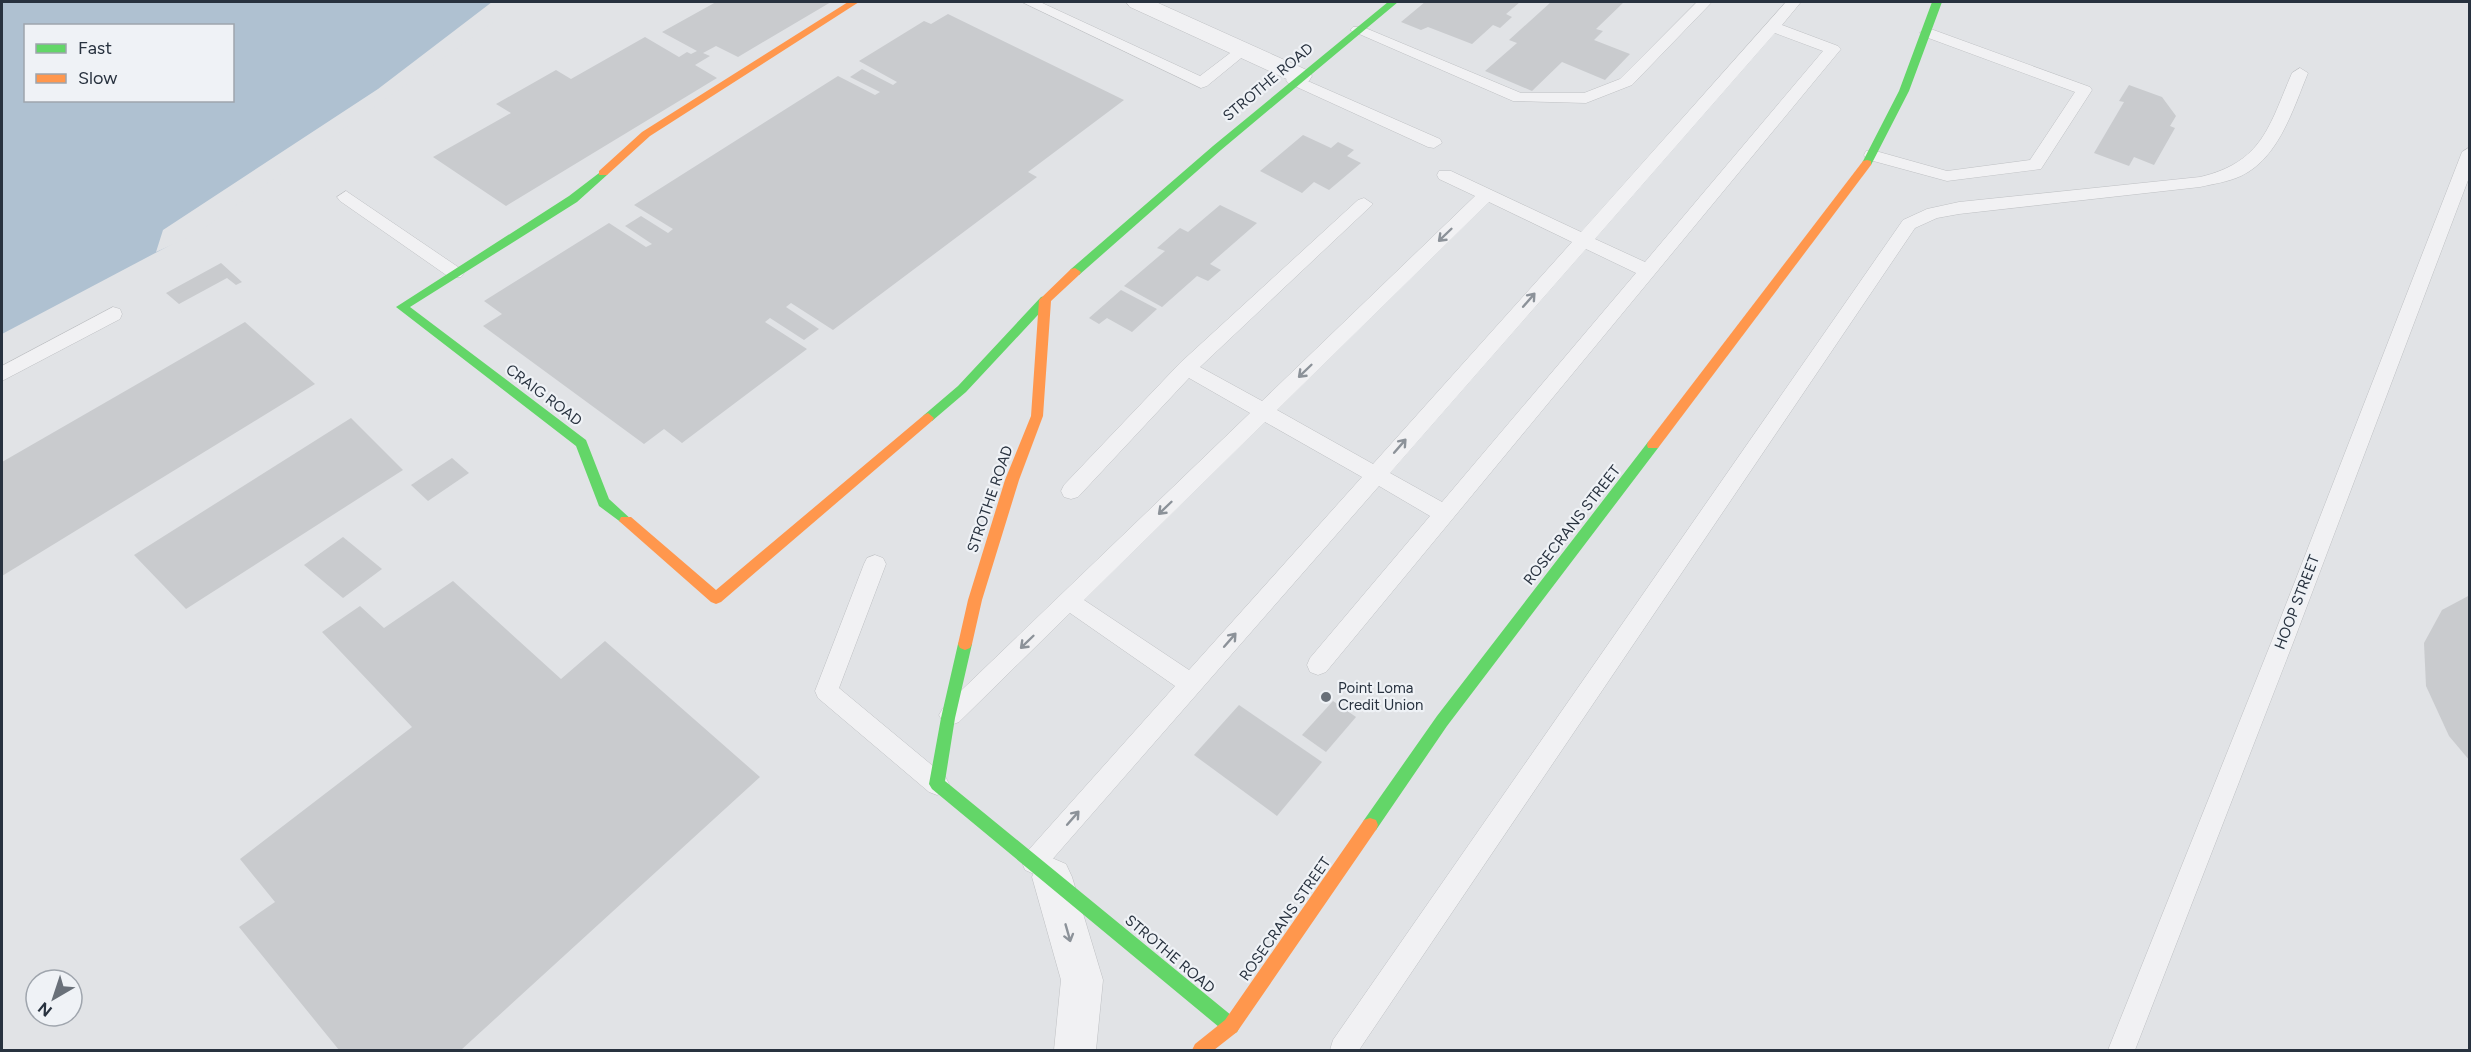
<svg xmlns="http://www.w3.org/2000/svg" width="2471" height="1052" viewBox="0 0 2471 1052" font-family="Figtree,sans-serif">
	<rect width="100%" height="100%" fill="#e1e3e6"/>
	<path fill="#afc1d1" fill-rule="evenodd" d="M2,2H519L195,232L2,334ZM26,26H232V100H26Z"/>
	<path fill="#e1e3e6" d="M492,2H522L196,234L156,252L163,230L378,89Z"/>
	<g fill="#c9cbce">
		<path d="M716,2H831L738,57L716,46L703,53L710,56L695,65L717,78L506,206L433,157L511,113L496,104L556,70L571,79L645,37L679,57L687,52L691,54L697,51L662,32Z"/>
		<path d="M1425,2H1520L1506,14L1512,17L1500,28L1493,25L1472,44L1428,27L1421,30L1401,22Z"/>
		<path d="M1551,2H1624L1596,29L1603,31L1594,40L1630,54L1605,80L1562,62L1532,91L1485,71L1517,43L1509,40Z"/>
		<path d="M948,14L1124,100L1028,172L1037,177L833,330L791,303L786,307L819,329L804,340L770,318L765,322L807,349L682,443L664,429L644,444L483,326L502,314L484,301L609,223L646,247L652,244L625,226L641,216L668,233L673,229L634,205L838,76L875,95L880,92L850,77L862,69L893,85L897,82L859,61L924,21L931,24Z"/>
		<path d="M2129,85L2162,97L2176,116L2170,126L2175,128L2154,165L2134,157L2129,166L2094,153L2124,102L2119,101Z"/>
		<path d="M1303,135L1331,148L1338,142L1354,150L1347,156L1361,163L1329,190L1314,182L1302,193L1260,171Z"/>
		<path d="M1220,205L1257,223L1210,264L1221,270L1208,281L1197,276L1162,307L1124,286L1165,251L1157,248L1180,228L1188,232Z"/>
		<path d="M221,263L242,282L236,285L227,278L179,304L166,293Z"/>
		<path d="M1121,290L1157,309L1132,332L1107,318L1099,324L1089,318Z"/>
		<path d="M245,322L315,384L2,576V462Z"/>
		<path d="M351,418L403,470L186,609L134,555Z"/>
		<path d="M452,458L469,473L428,501L411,485Z"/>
		<path d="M343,537L382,569L343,598L304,565Z"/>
		<path d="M453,581L561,679L605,641L760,777L461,1050H339L239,927L275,902L240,859L412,727L322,632L360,606L384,628Z"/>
		<path d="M2470,595V761L2449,736L2426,686L2424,643L2442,610Z"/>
		<path d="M1333,701L1356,717L1326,752L1302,735Z"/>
		<path d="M1239,705L1322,762L1277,816L1194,755Z"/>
	</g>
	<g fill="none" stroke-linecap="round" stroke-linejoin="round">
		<defs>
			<g id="lane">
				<path d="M1022,2H1040L1200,76L1238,47H1248L1251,50L1207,86L1201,88Z"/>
				<path d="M1697,2H1712L1632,85L1586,103L1513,101L1350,30L1353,27H1363L1521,93H1584L1620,79Z"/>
				<path d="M1786,2H1801L1782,25L1838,46L1841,49L1326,672L1318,675L1310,672L1307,665L1310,658L1430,516L1379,486L1043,870L1034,874L1025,870L1022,862L1025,854L1175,686L1070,613L959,722L951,725L943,722L939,715L943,708L1250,413L1189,378L1078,497L1071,499L1064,497L1061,491L1064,485L1180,363L1358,200L1364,198L1373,204L1200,367L1262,401L1475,196L1439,179L1437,175L1439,171H1451L1581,232ZM1775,33L1823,51L1645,262L1595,239ZM1489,202L1572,242L1373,464L1277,410ZM1586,249L1636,273L1442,502L1390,473ZM1265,422L1362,477L1189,670L1084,600Z"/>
				<path d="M1928,28L2090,87L2092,90L2041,169L1947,181L1866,159L1864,155L1866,151L1872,150L1947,171L2030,160L2075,92L1923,36L1920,33Z"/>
				<path d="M2300,68L2308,73C2293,109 2279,158 2241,176C2228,182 2213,184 2200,187L1959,214L1937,218L1915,228L1359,1050H1330L1333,1040L1903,220L1927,209L1959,202L2200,177C2263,162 2269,126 2292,73Z"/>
				<path d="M1294,75L1440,139L1442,143L1434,148L1428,147L1288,83L1286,80L1288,77Z"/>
				<path d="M2470,147V175L2293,643L2135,1050H2108L2271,643L2462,152Z"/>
				<path d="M346,191L461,269L464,273L461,277H449L340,201L337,197Z"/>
				<path d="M113,307L120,309L122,314L120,319L2,381V366Z"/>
				<path d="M875,555L883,558L886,564L839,688L945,776L949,784L945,792L937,795L929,792L818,698L815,691L864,564L867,558Z"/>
			</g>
			<g id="street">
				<path d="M1126,2H1156L1309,71L1312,76L1309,81L1300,83L1291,81L1130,7Z"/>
				<path d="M1052,858L1066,864L1072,877L1103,980L1096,1050H1054L1061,980L1032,877L1038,864Z"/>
			</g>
		</defs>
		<use href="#lane" stroke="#bfc1c4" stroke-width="1"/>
		<use href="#street" stroke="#bfc1c4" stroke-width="1"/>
		<use href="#lane" fill="#f1f1f3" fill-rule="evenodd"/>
		<use href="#street" fill="#f1f1f3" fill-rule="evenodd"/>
		<g fill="#63d668" fill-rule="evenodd">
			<path d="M1388,2H1398L1221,150L1079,275H1071L1069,272L1071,269L1213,146Z"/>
			<path d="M1932,2H1942L1909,91L1872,163L1871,165H1863L1862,163L1899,91Z"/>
			<path d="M603,170L608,173L607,175L577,202L410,307L586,440L609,499L633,521L631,525L626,526L599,506L576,446L396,307L569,196Z"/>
			<path d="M1045,296L1049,297L1051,300L1049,303L966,392L932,421H924L922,418L924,415L958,386L1041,297Z"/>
			<path d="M1653,440L1658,442L1659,445L1658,448L1447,726L1376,830L1370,832L1364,830L1362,825L1364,820L1437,716L1648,442Z"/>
			<path d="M965,638L970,640L972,644L955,718L945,781L1237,1020L1240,1026L1237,1032L1231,1035L1225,1032L932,789L929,784L941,718L958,644L960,640Z"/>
		</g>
		<g fill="#ff974d" fill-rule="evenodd">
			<path d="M848,2H859L650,136L607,175H599V171L642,132Z"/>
			<path d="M1867,160L1871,161V165L1658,448H1648L1647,445L1648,442L1863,161Z"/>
			<path d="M1075,268L1081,272L1079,275L1051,301L1043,416L1019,480L982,600L972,644L970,648L965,650L960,648L958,644L968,600L1005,480L1031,416L1039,300L1071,269Z"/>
			<path d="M928,413L934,418L932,421L721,602L716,604L711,602L619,521L621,517H631L716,590L924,415Z"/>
			<path d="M1370,818L1376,820L1378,825L1376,830L1237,1032L1214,1050H1192L1195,1044L1225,1020L1364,820Z"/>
		</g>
	</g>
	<defs><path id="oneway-shaft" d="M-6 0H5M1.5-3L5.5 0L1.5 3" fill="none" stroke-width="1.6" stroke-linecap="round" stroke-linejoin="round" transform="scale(1.5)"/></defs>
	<g stroke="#8c9299">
		<use href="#oneway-shaft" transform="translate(1445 235) rotate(136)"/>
		<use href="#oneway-shaft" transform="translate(1529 300) rotate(-49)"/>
		<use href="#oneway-shaft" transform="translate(1305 371) rotate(136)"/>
		<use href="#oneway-shaft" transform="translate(1400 446) rotate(-49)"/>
		<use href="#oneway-shaft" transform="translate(1165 508) rotate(136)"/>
		<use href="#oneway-shaft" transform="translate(1230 640) rotate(-49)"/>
		<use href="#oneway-shaft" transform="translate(1027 642) rotate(136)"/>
		<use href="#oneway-shaft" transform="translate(1073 818) rotate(-49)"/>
		<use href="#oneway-shaft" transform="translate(1068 933) rotate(74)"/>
	</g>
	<circle fill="#697079" stroke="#eff2f6" stroke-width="2" cx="1326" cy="697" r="6"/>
	<g text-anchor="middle" stroke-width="4.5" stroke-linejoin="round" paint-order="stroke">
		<g font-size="15" fill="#28323f" stroke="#eff2f6">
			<text transform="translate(1268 82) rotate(-40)" y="5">STROTHE ROAD</text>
			<text transform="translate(544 395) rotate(37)" y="5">CRAIG ROAD</text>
			<text transform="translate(990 499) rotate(-71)" y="5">STROTHE ROAD</text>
			<text transform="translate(1572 525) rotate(-52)" y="5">ROSECRANS STREET</text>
			<text transform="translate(2297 602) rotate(-69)" y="5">HOOP STREET</text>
			<text transform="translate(1285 919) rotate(-55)" y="5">ROSECRANS STREET</text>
			<text transform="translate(1170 954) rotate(40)" y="5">STROTHE ROAD</text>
		</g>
		<g font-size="15" fill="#28323f" stroke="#eff2f6" text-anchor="start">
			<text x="1338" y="693">Point Loma<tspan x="1338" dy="17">Credit Union</tspan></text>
		</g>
	</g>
	<rect width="2471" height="1052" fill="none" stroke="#28323f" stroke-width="6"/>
	<rect x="24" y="24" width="210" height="78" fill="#eff2f6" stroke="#9fa5ad" stroke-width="1.5"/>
	<rect x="36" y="44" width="30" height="9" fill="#63d668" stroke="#9fa5ad" stroke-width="1.5"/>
	<text x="78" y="54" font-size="18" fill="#28323f">Fast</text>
	<rect x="36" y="74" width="30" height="9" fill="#ff974d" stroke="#9fa5ad" stroke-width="1.5"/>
	<text x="78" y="84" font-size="18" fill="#28323f">Slow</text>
	<g transform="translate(54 998) rotate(219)"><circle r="28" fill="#eff2f6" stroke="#9fa5ad" stroke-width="1.5"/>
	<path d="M0-4.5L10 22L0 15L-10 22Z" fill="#697079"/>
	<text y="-9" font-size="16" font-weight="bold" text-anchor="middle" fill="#28323f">N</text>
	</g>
</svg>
